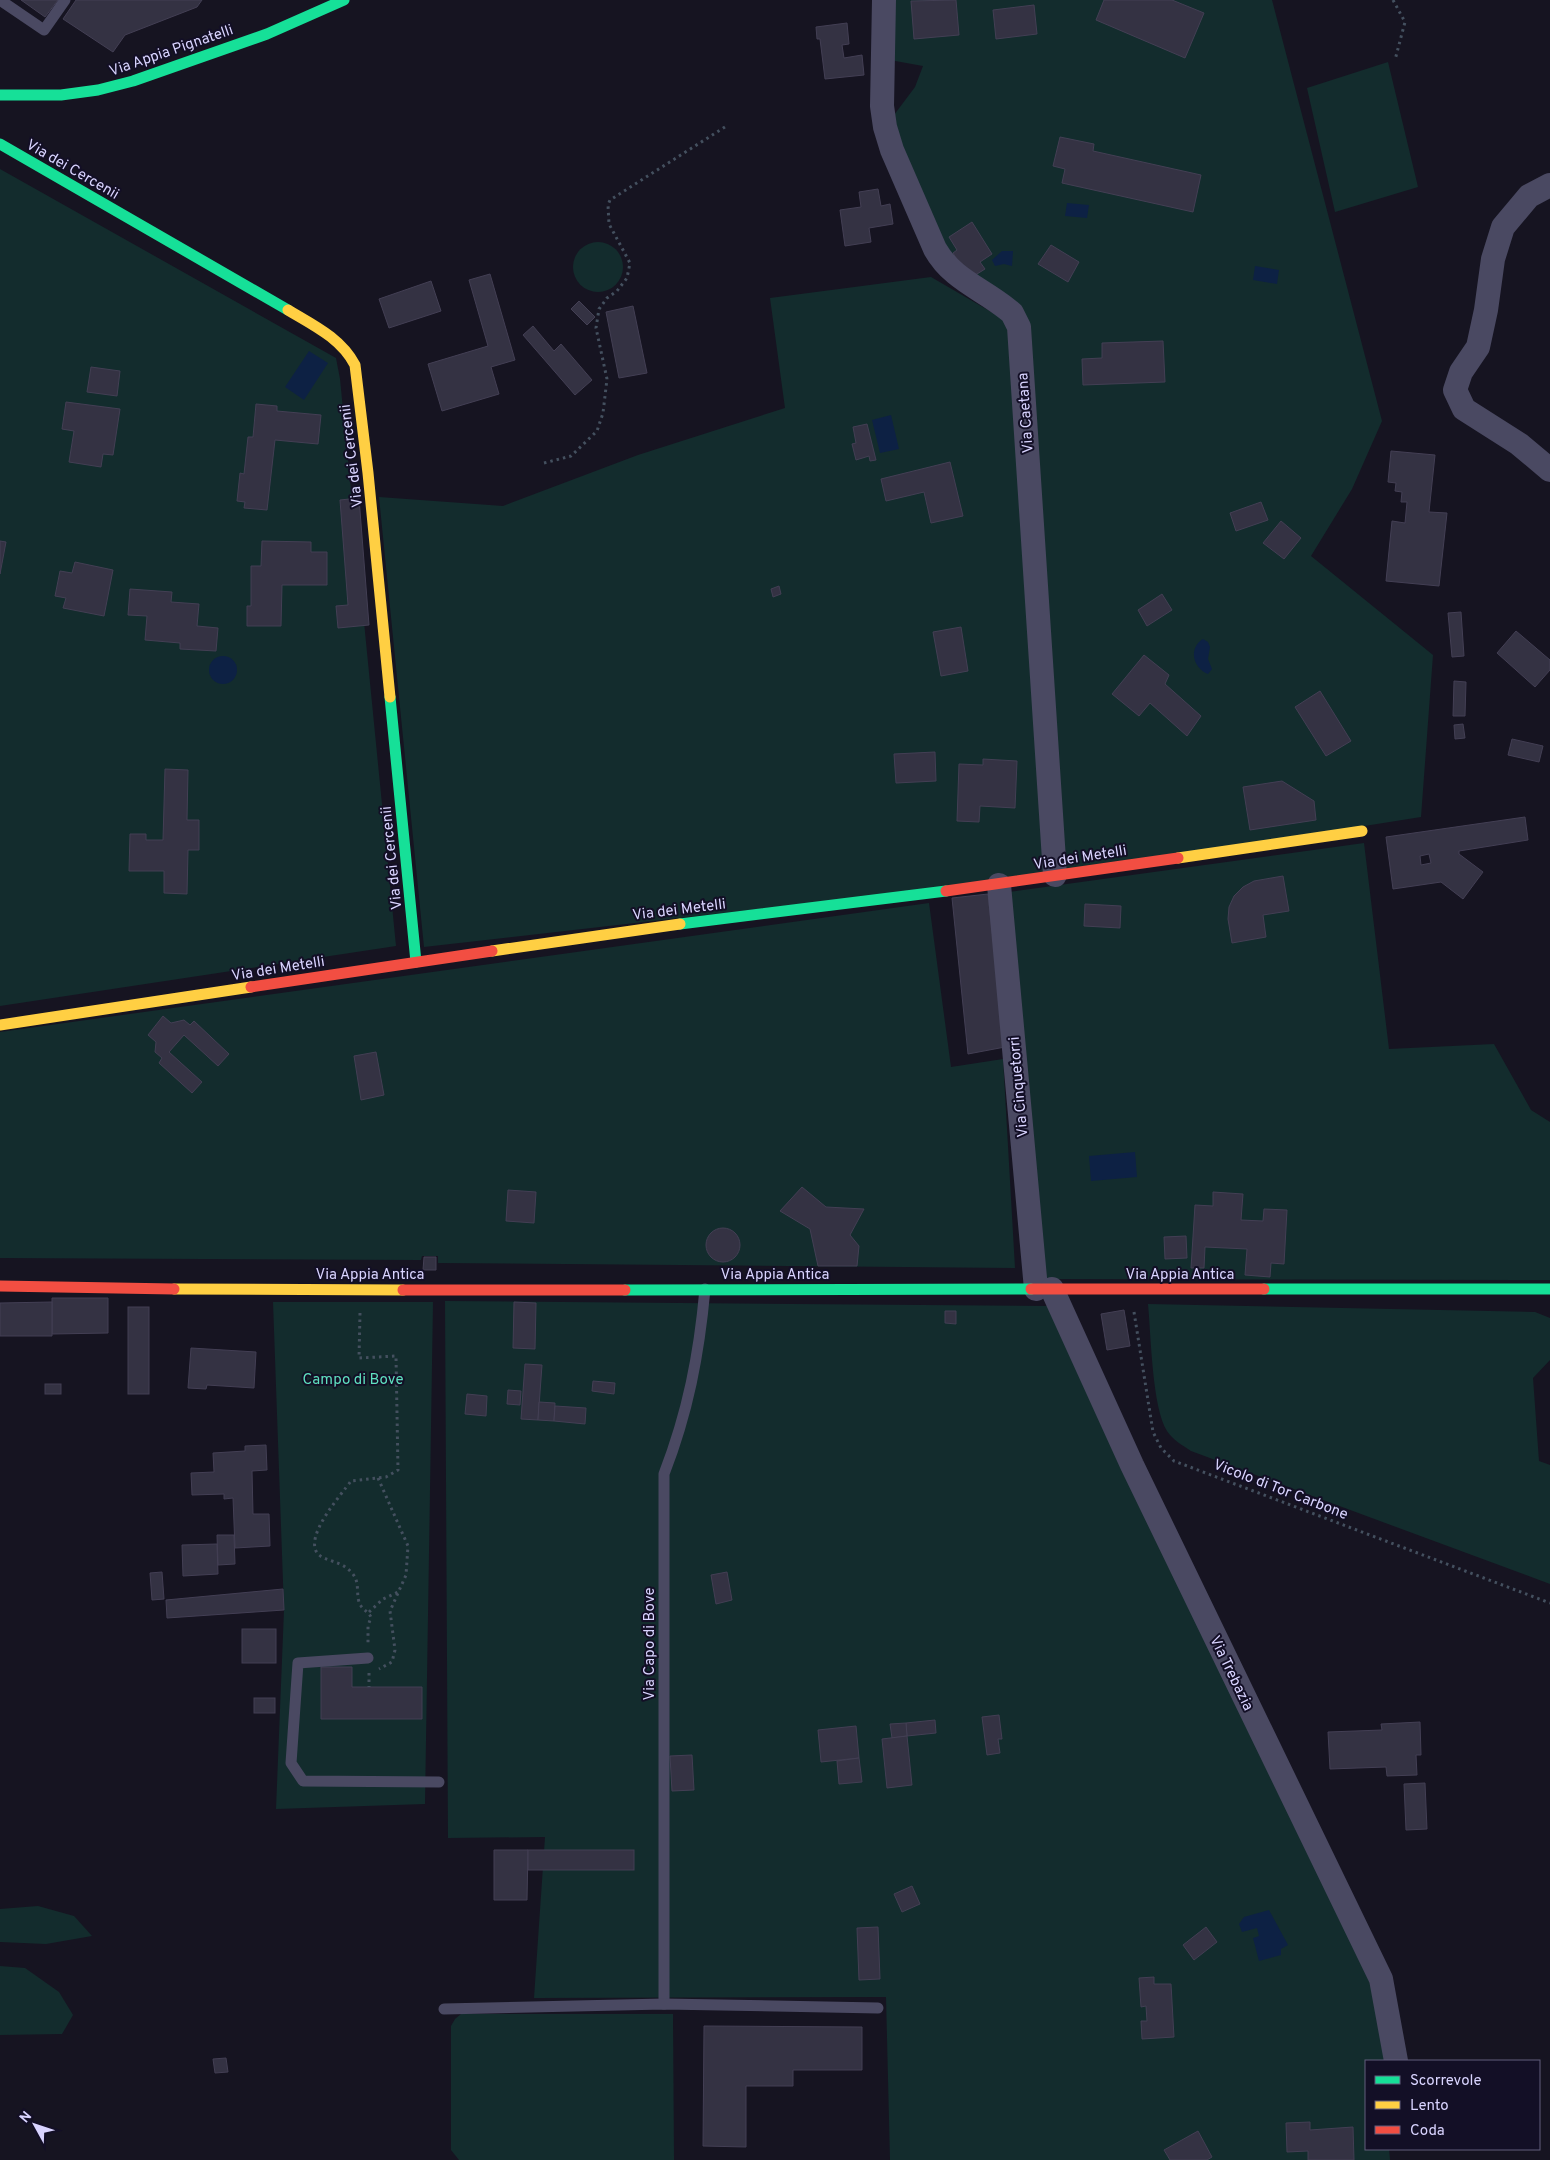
<svg xmlns="http://www.w3.org/2000/svg" width="1550" height="2160" viewBox="0 0 1550 2160" font-family="Overpass,sans-serif">
	<rect width="100%" height="100%" fill="#161421"/>
	<g fill="#132c2d">
		<path d="M890,0H1272L1382,421L1352,489L1311,556L1433,655L1421,817L1055,875L424,947L379,497L503,506L638,455L785,408L770,298L931,277L1012,324L928,233L885,127L915,87L923,66L890,60Z"/>
		<path d="M1388,62L1418,187L1335,212L1307,88Z"/>
		<path d="M0,169L336,358L340,379L396,946L0,1006Z"/>
		<circle cx="598" cy="267" r="25"/>
		<path d="M1364,843L1389,1049L1494,1044L1531,1110L1550,1122V1280L1043,1279L1009,892Z"/>
		<path d="M929,903L951,1067L1003,1059L1015,1268L438,1263V1256H422L421,1260L0,1258V1032Z"/>
		<path d="M445,1301L1048,1306L1372,1983L1386,2061H1366V2149H1389L1390,2160H890L886,1997L534,1998L545,1837L448,1838Z"/>
		<path d="M273,1302H433L425,1804L276,1809L284,1610Z"/>
		<path d="M1148,1304L1535,1312L1550,1318V1360L1533,1378L1539,1461L1550,1465V1584L1191,1451C1182,1445 1173,1440 1167,1431C1152,1407 1151,1335 1148,1304Z"/>
		<path d="M38,1906L74,1916L92,1936L46,1944L0,1942V1909Z"/>
		<path d="M0,1966L25,1968L59,1992L73,2015L62,2034L0,2035Z"/>
		<path d="M461,2014H673L674,2160H459L451,2150V2026L455,2019Z"/>
	</g>
	<g fill="#0d2144">
		<path d="M1067,203L1089,205L1087,218L1065,216Z"/>
		<path d="M1002,251H1013L1012,266L1004,264L995,266L992,260Z"/>
		<path d="M1255,266L1279,270L1277,284L1253,280Z"/>
		<path d="M309,351L328,363L304,400L285,387Z"/>
		<path d="M891,415L899,449L880,453L872,420Z"/>
		<path d="M1203,639L1208,642L1210,647L1208,659L1212,669L1208,674C1193,668 1188,648 1203,639Z"/>
		<circle cx="223" cy="670" r="14"/>
		<path d="M1135,1152L1137,1177L1091,1181L1089,1156Z"/>
		<path d="M1269,1910L1288,1945L1281,1949V1955L1259,1961L1253,1938L1259,1936L1257,1928L1242,1932L1239,1924L1244,1917Z"/>
	</g>
	<g fill="#343243" stroke="#433f54" fill-rule="evenodd">
		<path d="M21,0H58L45,17Z"/>
		<path d="M76,0H202L197,7L125,35L113,52L63,19Z"/>
		<path d="M956,0L959,35L914,39L911,1Z"/>
		<path d="M1104,0H1172L1204,13L1185,58L1096,20Z"/>
		<path d="M1034,5L1037,34L996,39L993,10Z"/>
		<path d="M847,23L849,44L842,45L844,58L862,55L864,75L825,79L820,39H817L816,27Z"/>
		<path d="M1060,137L1094,144L1093,151L1201,175L1193,212L1062,183L1065,169L1053,166Z"/>
		<path d="M878,189L881,206L890,204L893,224L869,228L871,242L845,246L840,210L861,207L859,192Z"/>
		<path d="M972,222L992,254L980,262L985,269L969,279L953,253L957,250L949,237Z"/>
		<path d="M1051,245L1079,262L1068,282L1038,264Z"/>
		<path d="M490,274L515,360L491,367L499,394L442,411L428,364L488,346L469,280Z"/>
		<path d="M431,281L441,311L389,328L379,299Z"/>
		<path d="M579,301L595,317L587,325L571,309Z"/>
		<path d="M633,306L647,373L619,378L606,312Z"/>
		<path d="M533,326L554,351L561,344L592,380L575,395L523,335Z"/>
		<path d="M1163,341L1165,382L1083,385L1082,359L1102,358V343Z"/>
		<path d="M91,367L120,371L117,396L87,392Z"/>
		<path d="M66,402L120,409L113,455L103,454L101,467L69,462L74,431L62,429Z"/>
		<path d="M256,404L277,406V411L321,415L318,444L275,440L267,510L244,508L245,502L237,501L240,473L244,474L248,437H253Z"/>
		<path d="M867,424L876,460L870,461L869,456L856,460L852,444L856,443L853,427Z"/>
		<path d="M1391,451L1435,455L1429,512L1447,513L1439,586L1386,581L1392,521L1405,523L1407,502H1401L1402,492L1395,491L1396,483L1388,482Z"/>
		<path d="M950,462L963,516L931,523L924,492L886,501L881,479Z"/>
		<path d="M359,498L369,625L338,628L336,606L348,605L340,500Z"/>
		<path d="M1261,502L1268,520L1236,531L1230,513Z"/>
		<path d="M1281,521L1301,538L1284,559L1263,543Z"/>
		<path d="M0,541L6,542L0,574Z"/>
		<path d="M262,541L311,542V552H327V585H282L281,626H247V606H251V566H261Z"/>
		<path d="M75,562L113,570L104,616L63,608L66,598L55,596L60,571L72,573Z"/>
		<path d="M779,586L781,594L773,597L771,589Z"/>
		<path d="M130,589L172,592L171,602L199,604L197,626L218,628L216,651L180,649V643L145,640L147,616L128,615Z"/>
		<path d="M1162,594L1172,610L1147,626L1138,610Z"/>
		<path d="M1461,612L1464,656L1452,657L1448,613Z"/>
		<path d="M961,627L968,671L941,676L933,632Z"/>
		<path d="M1516,631L1550,660V670L1535,687L1497,653Z"/>
		<path d="M1144,655L1169,675L1165,684L1201,716L1187,736L1150,703L1139,716L1112,694Z"/>
		<path d="M1454,681L1466,682L1465,716H1453Z"/>
		<path d="M1320,691L1351,741L1326,756L1295,707Z"/>
		<path d="M1463,724L1465,738L1455,739L1454,725Z"/>
		<path d="M1512,739L1543,746L1539,762L1508,755Z"/>
		<path d="M935,752L936,781L896,783L894,754Z"/>
		<path d="M983,759L1017,761L1015,808L980,806L979,822L957,821L959,764L983,765Z"/>
		<path d="M165,769L188,770L187,820H199V850H188L187,894L164,893V871H129L130,834H146V840H163Z"/>
		<path d="M1282,781L1314,801L1316,820L1250,830L1243,787Z"/>
		<path d="M1525,817L1528,840L1459,851V854L1483,872L1463,899L1441,882L1393,889L1386,837ZM1429,854L1431,863L1421,865L1420,856Z"/>
		<path d="M1283,876L1289,911L1263,915L1266,937L1232,943L1228,919L1229,907L1234,896L1243,887L1254,881Z"/>
		<path d="M988,894L1005,1047L968,1054L952,898Z"/>
		<path d="M1085,904L1121,906L1120,928L1084,926Z"/>
		<path d="M163,1016L171,1023L184,1020L190,1025L194,1021L229,1054L218,1066L184,1035L169,1052L202,1082L192,1093L159,1063L162,1058L155,1052L156,1042L148,1035Z"/>
		<path d="M376,1052L384,1095L361,1100L354,1056Z"/>
		<path d="M802,1187L826,1207L864,1209L850,1235L859,1246L857,1266H818L810,1229L780,1211Z"/>
		<path d="M508,1190L536,1192L534,1223L506,1221Z"/>
		<path d="M1213,1192L1243,1194L1241,1220L1263,1221L1264,1209L1287,1210L1284,1264L1271,1263L1270,1277L1245,1275L1247,1249L1205,1247L1204,1268H1191L1195,1205L1213,1206Z"/>
		<circle cx="723" cy="1245" r="17"/>
		<path d="M1186,1236L1187,1258L1165,1259L1164,1237Z"/>
		<path d="M424,1257H436V1270H423Z"/>
		<path d="M52,1298H108V1333L52,1334Z"/>
		<path d="M52,1302V1336H0V1303Z"/>
		<path d="M514,1302L536,1303L535,1349L513,1348Z"/>
		<rect x="128" y="1307" width="21" height="87"/>
		<path d="M1124,1310L1130,1346L1107,1350L1101,1314Z"/>
		<path d="M945,1311H956V1324L945,1323Z"/>
		<path d="M191,1348L256,1352L254,1388L207,1385L206,1389L188,1388Z"/>
		<path d="M525,1364L542,1365L538,1420L521,1419Z"/>
		<path d="M593,1381L615,1383L614,1394L592,1391Z"/>
		<rect x="45" y="1384" width="16" height="10"/>
		<path d="M508,1390L521,1391L520,1405L507,1404Z"/>
		<path d="M467,1394L487,1396L486,1416L465,1414Z"/>
		<path d="M539,1402L555,1403L554,1421L538,1420Z"/>
		<path d="M555,1406L586,1408L585,1424L554,1421Z"/>
		<path d="M266,1445L267,1470L252,1471L253,1514H269L270,1546L235,1548L233,1498L224,1499V1494L192,1495L191,1473L214,1472L213,1453L245,1451V1446Z"/>
		<path d="M217,1535H234L235,1564L218,1565Z"/>
		<path d="M217,1544L218,1574L183,1576L182,1545Z"/>
		<path d="M162,1572L164,1599L152,1600L150,1573Z"/>
		<path d="M727,1572L732,1600L716,1604L711,1575Z"/>
		<path d="M283,1589L284,1610L167,1618L166,1600Z"/>
		<rect x="242" y="1629" width="34" height="34"/>
		<path d="M321,1667H352V1687H422V1719H321Z"/>
		<rect x="254" y="1698" width="21" height="15"/>
		<path d="M999,1715L1002,1739H998L1000,1753L987,1755L982,1717Z"/>
		<path d="M935,1720L936,1733L907,1736L906,1723Z"/>
		<path d="M1420,1722L1421,1755H1416L1417,1775L1387,1776L1386,1767L1330,1769L1328,1732L1382,1730L1381,1724Z"/>
		<path d="M906,1723L907,1736L892,1738L890,1724Z"/>
		<path d="M856,1726L859,1758L821,1762L818,1730Z"/>
		<path d="M907,1736L912,1785L887,1788L882,1739Z"/>
		<path d="M692,1755L694,1790L672,1791L670,1756Z"/>
		<path d="M859,1758L862,1782L839,1784L837,1761Z"/>
		<path d="M1425,1783L1427,1829L1406,1830L1404,1784Z"/>
		<path d="M494,1850H528L527,1900H494Z"/>
		<rect x="528" y="1850" width="106" height="20"/>
		<path d="M912,1886L920,1904L902,1912L894,1894Z"/>
		<path d="M878,1927L880,1979L859,1980L857,1928Z"/>
		<path d="M1206,1927L1217,1942L1194,1960L1183,1945Z"/>
		<path d="M1154,1977V1984H1171L1174,2037L1142,2039L1141,2021H1147L1146,2006L1141,2007L1139,1978Z"/>
		<path d="M704,2026L862,2027V2070H793V2086H746V2147L703,2146Z"/>
		<path d="M226,2058L228,2072L215,2073L213,2059Z"/>
		<path d="M1310,2122V2130L1353,2127L1354,2160H1308V2151L1287,2152L1286,2123Z"/>
		<path d="M1198,2131L1212,2157L1207,2160H1170L1164,2150Z"/>
	</g>
	<g fill="none" stroke-linecap="round" stroke-linejoin="round">
		<g stroke="#44505f" stroke-width="3" stroke-dasharray="2.5 4" stroke-linecap="butt">
			<path d="M1393,0L1405,22L1395,60"/>
			<path d="M544,463L571,456L597,431L603,413L607,379L596,328L599,309L607,298L617,291L627,278L630,263L609,224L608,205L610,200L728,125"/>
			<path d="M1134,1312L1153,1432L1161,1448L1174,1461L1550,1603"/>
			<path d="M360,1313L359,1358L396,1356L398,1470L386,1477L351,1481C341,1495 303,1537 318,1554C326,1562 341,1560 352,1573C360,1582 356,1592 359,1602C361,1609 368,1611 371,1617L368,1626V1645"/>
			<path d="M378,1478L408,1546L406,1575L390,1611L395,1650L392,1662L379,1669"/>
			<path d="M369,1612L383,1599L398,1592"/>
			<path d="M369,1673V1687"/>
		</g>
		<g stroke="#4a4962" stroke-width="11">
			<path d="M0,0L44,30L65,0"/>
			<path d="M368,1658L298,1663L291,1763L303,1781L439,1782"/>
			<path d="M664,2004V1474C688,1412 699,1355 705,1289"/>
			<path d="M444,2009L664,2004L878,2008"/>
		</g>
		<g stroke="#4a4962" stroke-width="24">
			<path d="M884,0L882,106L885,127L892,150L935,249C952,279 981,288 1007,309L1012,313L1019,327L1055,875"/>
			<path d="M1550,185L1529,196L1503,227L1493,259L1486,310L1478,347L1461,372L1455,390L1464,409L1519,444L1550,470"/>
			<path d="M999,885L1036,1289"/>
			<path d="M1052,1289L1132,1465L1381,1979L1396,2061"/>
		</g>
		<g stroke="#16e098" stroke-width="11">
			<path d="M0,95H61L98,90L133,81L267,34L344,0"/>
			<path d="M0,144L288,310"/>
			<path d="M390,697L416,962"/>
			<path d="M680,924L946,891"/>
			<path d="M1264,1289H1550"/>
			<path d="M625,1290L1031,1289"/>
		</g>
		<g stroke="#ffcf43" stroke-width="11">
			<path d="M288,310C313,325 341,338 355,365L368,473L390,697"/>
			<path d="M1178,858L1362,831"/>
			<path d="M492,951L680,924"/>
			<path d="M0,1025L251,987"/>
			<path d="M174,1289L403,1290"/>
		</g>
		<g stroke="#f24e42" stroke-width="11">
			<path d="M946,891L1178,858"/>
			<path d="M251,987L492,951"/>
			<path d="M0,1286L174,1289"/>
			<path d="M1031,1289H1264"/>
			<path d="M403,1290H625"/>
		</g>
	</g>
	<g text-anchor="middle" stroke-width="4" stroke-linejoin="round" paint-order="stroke">
		<g font-size="15" fill="#d9d4ff" stroke="#130f26">
			<text transform="translate(171 50) rotate(-19)" y="5">Via Appia Pignatelli</text>
			<text transform="translate(73 169) rotate(30)" y="5">Via dei Cercenii</text>
			<text transform="translate(1025 413) rotate(-94)" y="5">Via Caetana</text>
			<text transform="translate(351 456) rotate(-97)" y="5">Via dei Cercenii</text>
			<text transform="translate(1080 857) rotate(-9)" y="5">Via dei Metelli</text>
			<text transform="translate(391 858) rotate(-96)" y="5">Via dei Cercenii</text>
			<text transform="translate(679 909) rotate(-7)" y="5">Via dei Metelli</text>
			<text transform="translate(278 968) rotate(-9)" y="5">Via dei Metelli</text>
			<text transform="translate(1018 1087) rotate(-95)" y="5">Via Cinquetorri</text>
			<text x="370" y="1279">Via Appia Antica</text>
			<text x="775" y="1279">Via Appia Antica</text>
			<text x="1180" y="1279">Via Appia Antica</text>
			<text transform="translate(1281 1489) rotate(21)" y="5">Vicolo di Tor Carbone</text>
			<text transform="translate(649 1644) rotate(-90)" y="5">Via Capo di Bove</text>
			<text transform="translate(1232 1673) rotate(64)" y="5">Via Trebazia</text>
		</g>
		<g font-size="15" fill="#5fe0c0" stroke="#130f26">
			<text x="353" y="1384">Campo di Bove</text>
		</g>
	</g>
	<rect x="1365" y="2060" width="175" height="90" fill="#130f26" stroke="#625e7d"/>
	<rect x="1375" y="2076" width="25" height="8" fill="#16e098" stroke="#625e7d"/>
	<text x="1410" y="2085" font-size="15" fill="#d9d4ff">Scorrevole</text>
	<rect x="1375" y="2101" width="25" height="8" fill="#ffcf43" stroke="#625e7d"/>
	<text x="1410" y="2110" font-size="15" fill="#d9d4ff">Lento</text>
	<rect x="1375" y="2126" width="25" height="8" fill="#f24e42" stroke="#625e7d"/>
	<text x="1410" y="2135" font-size="15" fill="#d9d4ff">Coda</text>
	<g transform="translate(35 2125) rotate(310)" stroke="#130f26" stroke-width="4" paint-order="stroke">
	<path d="M0-4L9 19L0 12L-9 19Z" fill="#d9d4ff"/>
	<text y="-8" font-size="14" font-weight="bold" text-anchor="middle" fill="#d9d4ff">N</text>
	</g>
</svg>
